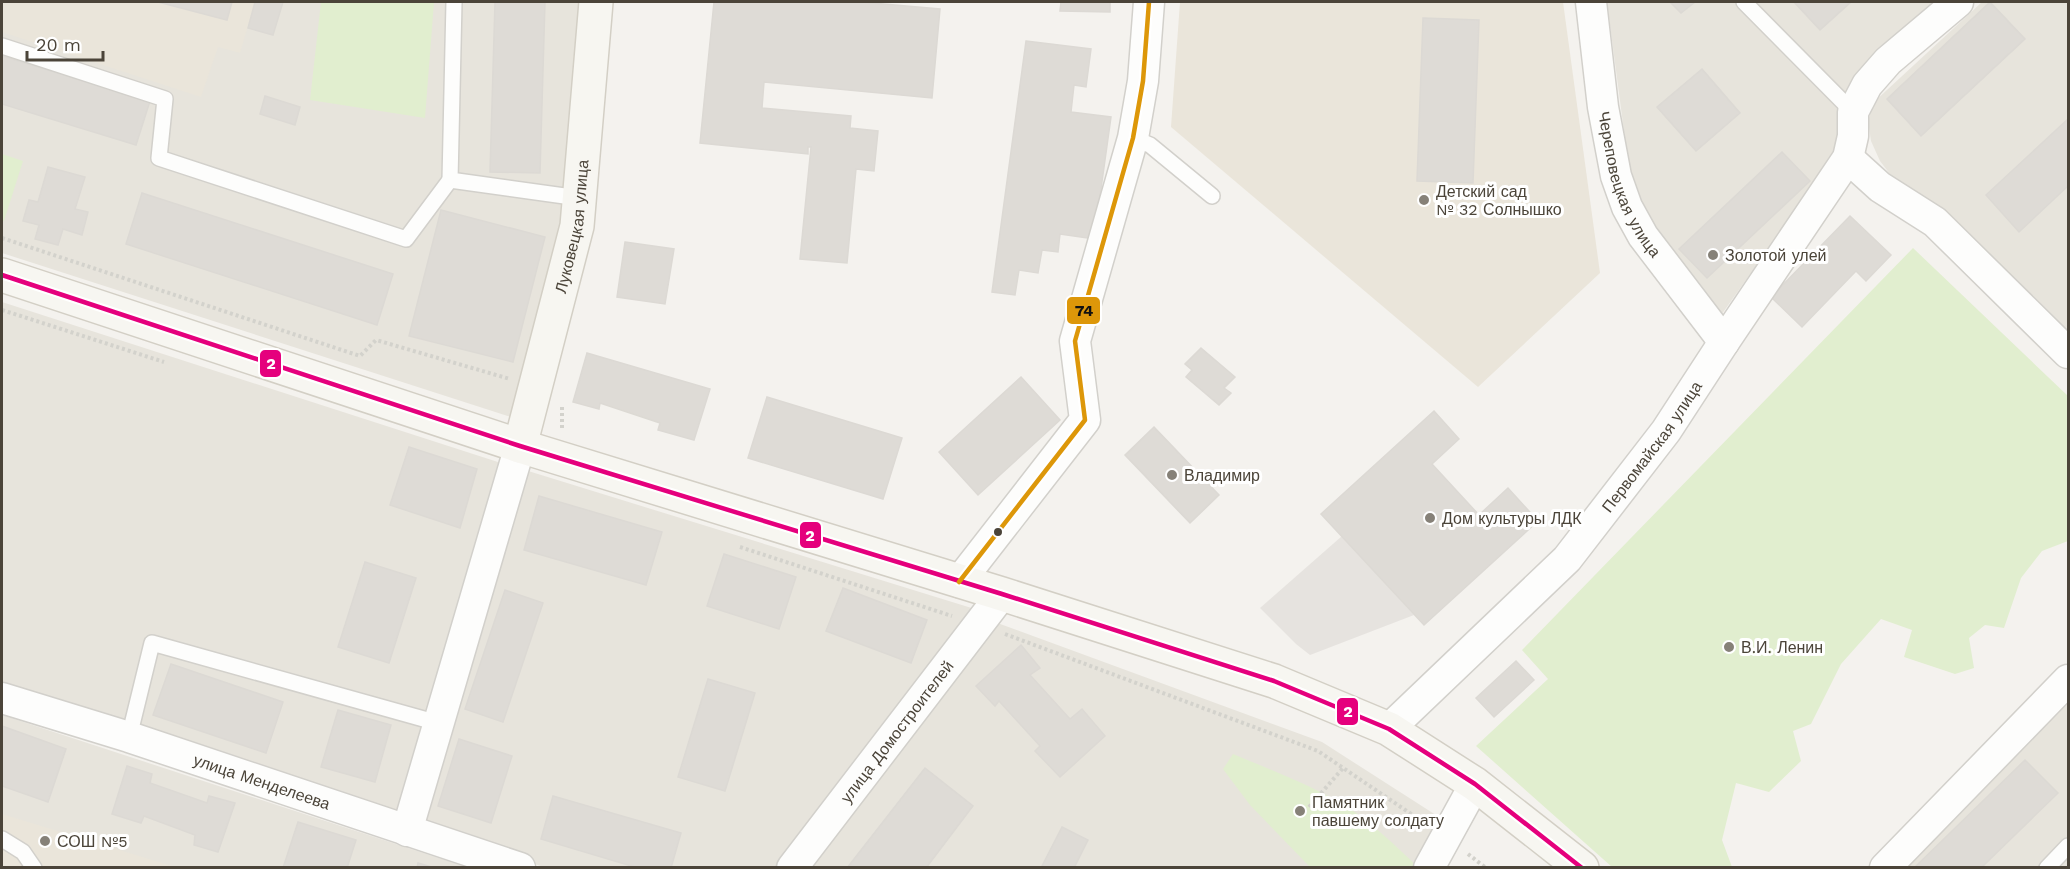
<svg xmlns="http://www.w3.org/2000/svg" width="2070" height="869" viewBox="0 0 2070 869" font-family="'Work Sans',sans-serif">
	<rect width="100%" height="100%" fill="#f4f2ee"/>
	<g fill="#e7e4dc">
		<path d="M2,2H582L581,22L560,222L511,417L2,253Z"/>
		<path d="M1607,2H1952L1851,87L1838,150L1719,318L1632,192Z"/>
		<path d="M1982,2H2068V339L1893,178L1880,161L1871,141L1868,121L1874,102Z"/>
		<path d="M2,302L501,463L397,816L2,689Z"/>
		<path d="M525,470L978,610L780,867H544L418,828Z"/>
		<path d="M992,621L1322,742L1439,817L1416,867L807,868Z"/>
		<path d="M2068,690V867H1894Z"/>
		<path d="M2,715L466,867H2Z"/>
	</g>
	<g fill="#eae5da">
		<path d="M2,2H255L240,53L218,47L201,97L2,32Z"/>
		<path d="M1180,2H1563L1600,273L1478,387L1171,127Z"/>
		<path d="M2,814L175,867H2Z"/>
	</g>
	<g fill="#e1eecf">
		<path d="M321,2H434L425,118L310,100Z"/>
		<path d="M2,154L23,161L4,221L2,220Z"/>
		<path d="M1913,248L2068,396V541L2042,551L2021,578L2004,628L1985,625L1969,638L1974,668L1955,674L1904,657L1912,630L1881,619L1841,664L1811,724L1793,731L1801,761L1769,792L1736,783L1722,840L1732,867H1612L1476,746L1548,679L1522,650Z"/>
		<path d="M1233,754C1271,770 1311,785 1347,807C1371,822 1398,848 1418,867H1310L1250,805L1223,769Z"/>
	</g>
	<path fill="#e6e3df" d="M1342,536L1414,615L1310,655L1296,644L1260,608Z"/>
	<g fill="#dedbd6" stroke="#dcd9d4" stroke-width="1.5">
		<path d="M158,2H232L227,20Z"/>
		<path d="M255,2H283L273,35L248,28Z"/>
		<path d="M495,2H545L540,173L490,172Z"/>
		<path d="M714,2H861L940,9L932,98L764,82L762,108L851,116L850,128L878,131L874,171L856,169L847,263L800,259L811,147H808V154L700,143Z"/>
		<path d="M1061,2H1110V12L1060,11Z"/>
		<path d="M1670,2H1695L1681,13Z"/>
		<path d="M1794,2H1851L1820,30Z"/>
		<path d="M1990,2L2025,39L1921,136L1887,99Z"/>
		<path d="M1423,18L1479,20L1473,183L1417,181Z"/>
		<path d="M1026,41L1091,49L1086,87L1074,85L1071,112L1111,117L1094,239L1060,234L1058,252L1042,250L1038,273L1019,270L1015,295L992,292Z"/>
		<path d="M2,56L150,101L136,145L2,104Z"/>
		<path d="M1702,69L1740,113L1696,151L1657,107Z"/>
		<path d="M265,96L300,107L295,125L260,114Z"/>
		<path d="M2068,119V186L2019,232L1986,195Z"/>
		<path d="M1782,152L1810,181L1707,278L1679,249Z"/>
		<path d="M48,167L85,177L75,209L88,212L82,235L63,229L58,245L35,239L39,225L23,221L29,200L38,202Z"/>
		<path d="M142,193L393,274L377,325L126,244Z"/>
		<path d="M441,210L545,237L513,362L409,336Z"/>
		<path d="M1850,216L1891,255L1866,281L1856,271L1802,327L1771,297Z"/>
		<path d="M625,242L674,249L665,304L617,297Z"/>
		<path d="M1201,348L1235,377L1224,388L1231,393L1219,405L1186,377L1192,370L1185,364Z"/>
		<path d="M587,353L710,389L694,440L658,430L660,423L600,403L599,409L573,402Z"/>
		<path d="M1021,377L1060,420L978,495L939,452Z"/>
		<path d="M767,397L902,438L883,499L748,458Z"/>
		<path d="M1434,411L1459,439L1432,464L1479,515L1508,488L1538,521L1424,625L1321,514Z"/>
		<path d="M1154,427L1219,495L1190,523L1125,455Z"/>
		<path d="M409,447L477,469L460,528L390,505Z"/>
		<path d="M539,496L662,532L646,585L524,550Z"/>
		<path d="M724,554L796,577L779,629L707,606Z"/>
		<path d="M365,562L416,578L389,663L338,647Z"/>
		<path d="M843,588L927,620L911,663L826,631Z"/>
		<path d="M505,590L543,603L503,722L465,709Z"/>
		<path d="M1021,645L1040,668L1030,675L1070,719L1082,709L1105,736L1060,777L1035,751L1040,746L999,701L995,706L976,686Z"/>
		<path d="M1516,661L1534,680L1494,717L1476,698Z"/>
		<path d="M171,664L283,702L266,753L153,715Z"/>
		<path d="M708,679L755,693L725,791L678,777Z"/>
		<path d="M338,710L391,725L375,782L321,767Z"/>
		<path d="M2,726L66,749L48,802L2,786Z"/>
		<path d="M459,739L512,756L491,823L438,806Z"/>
		<path d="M2025,760L2058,793L1981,868H1914Z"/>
		<path d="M127,766L152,774L150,783L207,803L209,796L235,803L218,852L194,845L195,835L144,816L141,823L112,814Z"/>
		<path d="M925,768L973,806L926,868H847Z"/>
		<path d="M553,796L681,833L671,868H638L541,839Z"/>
		<path d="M298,822L356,840L347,868H283Z"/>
		<path d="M1062,827L1088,840L1074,868H1041Z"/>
		<path d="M418,863L435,868H417Z"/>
	</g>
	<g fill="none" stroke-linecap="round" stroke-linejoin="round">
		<defs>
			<g id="lane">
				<path d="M454,2L450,180L579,198"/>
				<path d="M1744,2L1853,112"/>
				<path d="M2,46L165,99L159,158L406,239L450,180"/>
				<path d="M1133,138L1150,145L1212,196"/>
				<path d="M129,737L152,643L438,723"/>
				<path d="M2,839L23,852L34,868"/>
				<path d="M2047,868L2068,846"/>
			</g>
			<g id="street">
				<path id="s1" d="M1591,2L1603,107L1616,176L1627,207L1643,236L1724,342"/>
				<path d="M1848,158L1880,187L1935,222L2068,353"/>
				<path d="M959,582L1085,420L1075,341L1133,138L1143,81L1149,2"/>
				<path id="s2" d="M2,698L129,737L520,868"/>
				<path id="s3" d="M1389,729L1567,559L1666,431L1724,342L1848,158L1853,136V112L1867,85L1888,61L1958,2"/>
				<path d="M407,831L520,446"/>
				<path id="s4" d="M792,868L1002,594"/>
				<path d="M1429,868L1475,784"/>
				<path d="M1885,868L2068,680"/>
			</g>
			<g id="secondary">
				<path d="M2,275L520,446L1002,594L1274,681L1389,729L1475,784L1582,868"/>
				<path id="s5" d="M520,446L577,226L596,2"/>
			</g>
		</defs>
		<use href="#lane" stroke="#d2d0cb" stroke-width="18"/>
		<use href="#street" stroke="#d2d0cb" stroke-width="33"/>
		<use href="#secondary" stroke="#d3cfc5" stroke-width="36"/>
		<g stroke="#d3d2cc" stroke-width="4" stroke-dasharray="3 3" stroke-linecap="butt">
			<path d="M2,238L360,356L376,340L510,379"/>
			<path d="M2,310L164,362"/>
			<path d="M562,407V429"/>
			<path d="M740,547L952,616"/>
			<path d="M1005,634L1318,751L1423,822"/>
			<path d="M1309,807L1343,768"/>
			<path d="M1468,854L1486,868"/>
		</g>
		<use href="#lane" stroke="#fdfdfc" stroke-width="15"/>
		<use href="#street" stroke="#fdfdfc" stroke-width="30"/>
		<use href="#secondary" stroke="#f7f6f1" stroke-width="33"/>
		<defs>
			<path id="bus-1" d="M2,275L520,446L1002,594L1274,681L1389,729L1475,784L1582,868"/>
			<path id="bus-2" d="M959,582L1085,420L1075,341L1133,138L1143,81L1149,2"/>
		</defs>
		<use href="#bus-1" stroke="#fff" stroke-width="9"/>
		<use href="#bus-2" stroke="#fff" stroke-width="9"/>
		<use href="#bus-1" stroke="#e5007d" stroke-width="4.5"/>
		<use href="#bus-2" stroke="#dd9709" stroke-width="4.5"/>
	</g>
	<g fill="#868178" stroke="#fff" stroke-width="2">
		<circle cx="1424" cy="200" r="6"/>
		<circle cx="1713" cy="255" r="6"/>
		<circle cx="1172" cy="475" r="6"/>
		<circle cx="1430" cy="518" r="6"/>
		<circle cx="1729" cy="647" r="6"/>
		<circle cx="1300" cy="811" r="6"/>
		<circle cx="45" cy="841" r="6"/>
	</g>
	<circle fill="#4b4439" stroke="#fff" stroke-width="2" cx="998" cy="532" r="5"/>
	<g text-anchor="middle" stroke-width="6" stroke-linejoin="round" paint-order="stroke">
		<g font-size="16" fill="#4b4439" stroke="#fff">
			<text dy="6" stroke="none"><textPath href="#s1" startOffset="188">Череповецкая улица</textPath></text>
			<text dy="6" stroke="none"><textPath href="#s5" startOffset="226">Луковецкая улица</textPath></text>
			<text dy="6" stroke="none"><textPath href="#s3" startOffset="387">Первомайская улица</textPath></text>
			<text dy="6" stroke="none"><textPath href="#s4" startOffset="172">улица Домостроителей</textPath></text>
			<text dy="6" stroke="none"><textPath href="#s2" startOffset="273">улица Менделеева</textPath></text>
		</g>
		<g font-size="16" fill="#4b4439" stroke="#fff" text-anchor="start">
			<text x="1436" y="197">Детский сад<tspan x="1436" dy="18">№ 32 Солнышко</tspan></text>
			<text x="1725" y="261">Золотой улей</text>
			<text x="1184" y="481">Владимир</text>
			<text x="1442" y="524">Дом культуры ЛДК</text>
			<text x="1741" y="653">В.И. Ленин</text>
			<text x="1312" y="808">Памятник<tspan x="1312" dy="18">павшему солдату</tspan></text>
			<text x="57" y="847">СОШ №5</text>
		</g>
	</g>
	<g stroke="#fff" stroke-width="2">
		<rect x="1066" y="296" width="35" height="29" rx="6" fill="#dd9709"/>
		<rect x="259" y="349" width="23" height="29" rx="6" fill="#e5007d"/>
		<rect x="799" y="521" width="23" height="28" rx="6" fill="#e5007d"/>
		<rect x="1336" y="697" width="23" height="29" rx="6" fill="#e5007d"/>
	</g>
	<g font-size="16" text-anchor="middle" font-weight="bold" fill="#fff">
		<text x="271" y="369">2</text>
		<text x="810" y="541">2</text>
		<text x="1348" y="717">2</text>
	</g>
	<g font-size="16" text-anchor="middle" font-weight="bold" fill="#111">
		<text x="1084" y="316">74</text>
	</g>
	<rect width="2070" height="869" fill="none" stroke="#4b4439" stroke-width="6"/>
	<path d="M27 51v9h76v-9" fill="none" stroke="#4b4439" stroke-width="3"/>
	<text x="36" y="51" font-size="18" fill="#4b4439" stroke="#ffffff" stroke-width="4.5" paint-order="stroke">20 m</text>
</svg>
